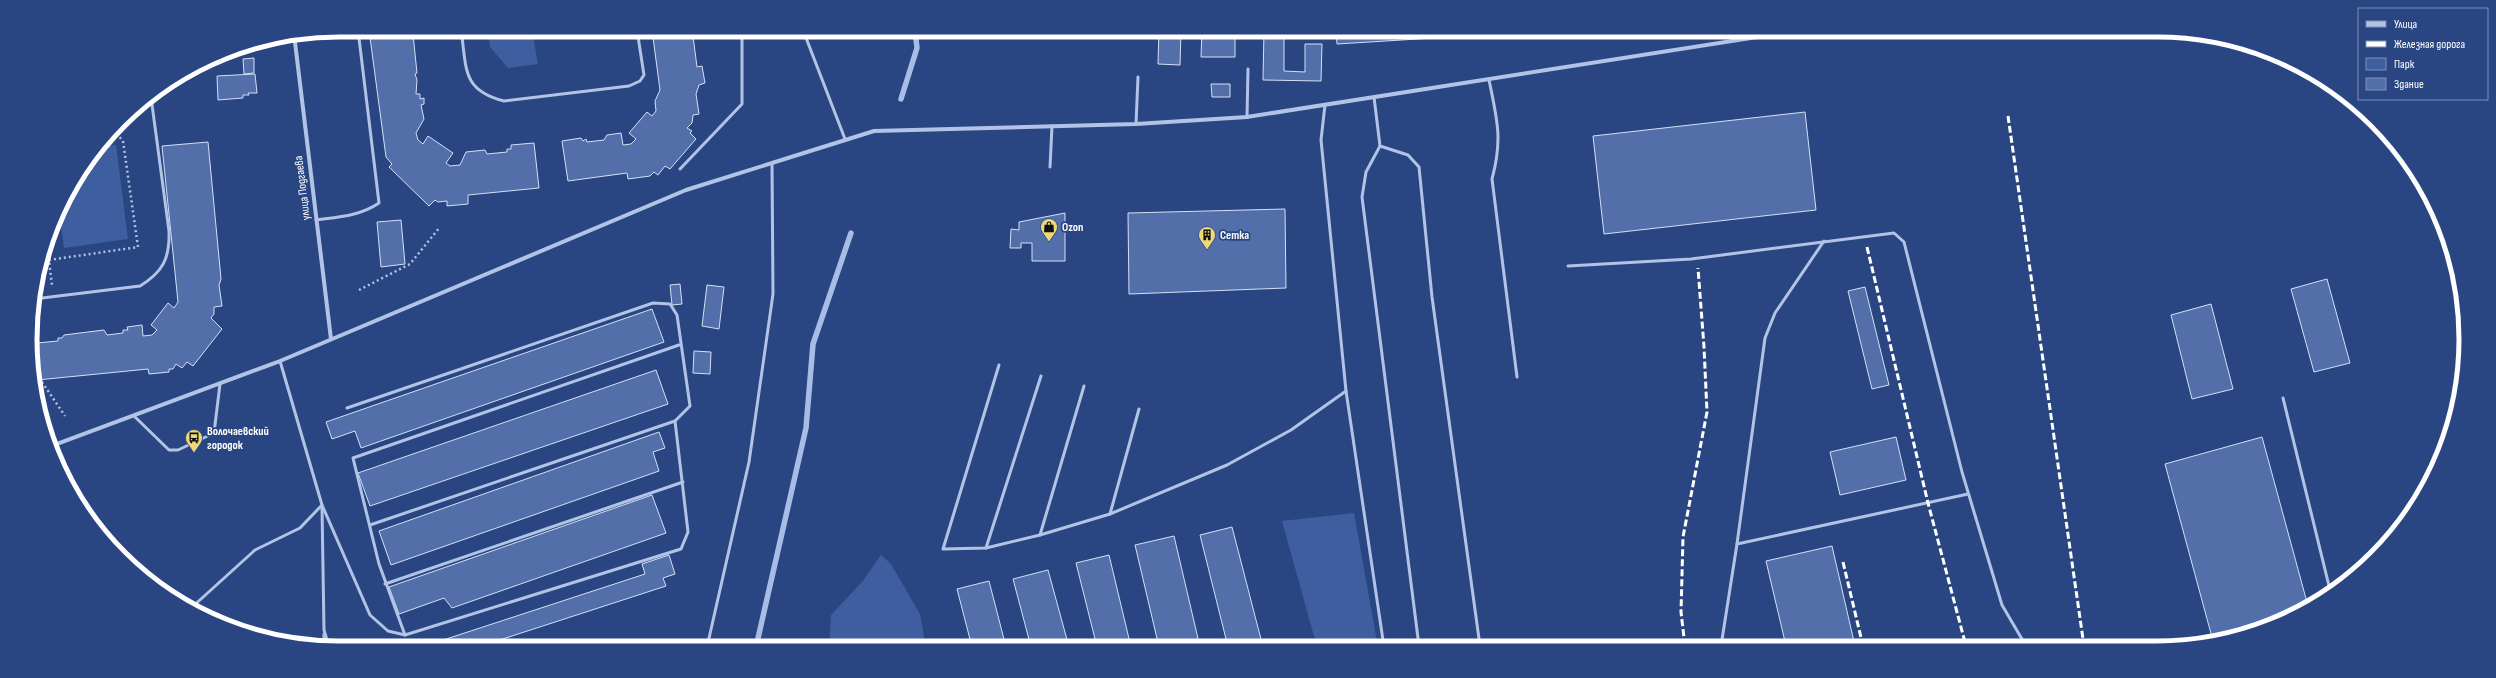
<svg xmlns="http://www.w3.org/2000/svg" width="2496" height="678" viewBox="0 0 2496 678" font-family="'Sofia Sans Condensed',sans-serif">
	<rect width="100%" height="100%" fill="#294682"/>
	<g fill="#3e5e9f">
		<path d="M488,30H532L538,64L508,68L490,47Z"/>
		<path d="M116,145L128,239L64,248L59,210L62,202L97,147Z"/>
		<path d="M1354,513L1378,647H1317L1282,521Z"/>
		<path d="M881,555L891,564L920,614L926,647H829L831,615L862,582Z"/>
	</g>
	<g fill="none" stroke-linecap="round" stroke-linejoin="round">
		<g stroke="#a7bde6" stroke-width="5.5">
			<path d="M901,99L917,48L915,30"/>
			<path d="M756,647L806,428L813,344L851,233"/>
		</g>
	</g>
	<g fill="#526faa" stroke="#d5e0f5">
		<path d="M369,30H410V34H413L417,73L415,74L417,80L416,94H420V99L424,98V104L421,105L424,119L416,133L418,140L423,144L428,136L453,153L446,163L450,166L460,165L466,152L485,150L487,154L507,152V149H511V145L534,143L539,188L468,195V204L447,206V201L438,202L435,200L429,206L389,167L392,164L386,157Z"/>
		<path d="M652,30H699L700,35L693,36L697,67L702,66L705,83L699,85L696,94L699,114L693,115L692,123L687,128L692,131L690,133L696,139L670,169L665,166L658,175L654,172L650,176L628,179L627,173L568,181L562,141L581,138L583,141L586,139L587,142L604,140L607,135L621,133L623,145L631,144L636,139L629,133L647,112L652,116L656,111L655,101L660,90Z"/>
		<rect x="1090" y="30" width="24" height="2"/>
		<path d="M1159,30H1181L1180,65L1158,64Z"/>
		<path d="M1202,30H1235V57H1201Z"/>
		<path d="M1264,30H1284V71L1305,72V44H1322L1321,81L1263,80Z"/>
		<path d="M1336,30H1531V32L1337,44Z"/>
		<path d="M254,58V73L244,74L243,59Z"/>
		<path d="M255,74L257,93H248L249,95H243V98L218,100L217,76Z"/>
		<path d="M1211,84H1230V97H1212Z"/>
		<path d="M1805,112L1816,210L1604,234L1593,136Z"/>
		<path d="M208,142L221,279L219,285L222,306L214,307V314L211,318L222,329L193,366L187,362L182,368L176,364L173,369H169V372L149,374L148,369L37,380L33,340H37V343L58,341V338H62L64,335L104,330L107,335L123,333V330H128L127,327L142,325L143,336L152,335L157,330L151,325L168,303L174,308L178,302L162,146Z"/>
		<path d="M1285,209L1286,288L1129,294L1128,213Z"/>
		<path d="M1065,213V261H1032V243H1021V248H1010L1011,229L1019,230V222Z"/>
		<path d="M401,220L405,264L381,267L377,222Z"/>
		<path d="M2327,279L2350,363L2314,372L2291,289Z"/>
		<path d="M680,284L682,304L672,305L670,285Z"/>
		<path d="M707,285L724,287L719,329L702,326Z"/>
		<path d="M1865,287L1889,385L1872,389L1848,291Z"/>
		<path d="M2211,304L2233,389L2192,399L2171,315Z"/>
		<path d="M652,309L664,342L361,448L355,431L332,439L326,422Z"/>
		<path d="M694,351L711,352L710,374L693,373Z"/>
		<path d="M656,370L668,404L370,506L358,473Z"/>
		<path d="M659,432L665,448L653,452L659,471L391,565L379,531Z"/>
		<path d="M1896,437L1906,480L1840,495L1830,452Z"/>
		<path d="M2262,437L2308,606L2293,616L2213,641L2165,464Z"/>
		<path d="M652,495L666,533L452,608L444,598L399,614L389,587Z"/>
		<path d="M1232,527L1263,647H1228L1200,535Z"/>
		<path d="M1174,536L1200,647H1159L1135,545Z"/>
		<path d="M1832,546L1855,646H1786L1766,561Z"/>
		<path d="M669,555L675,574L663,578L666,586L475,648H435L434,643L645,574L642,564Z"/>
		<path d="M1109,555L1131,647H1097L1076,563Z"/>
		<path d="M1048,570L1069,647H1031L1013,579Z"/>
		<path d="M989,581L1006,647H972L957,589Z"/>
	</g>
	<g fill="none" stroke-linecap="round" stroke-linejoin="round">
		<g stroke="#b2c3e6" stroke-width="2.5" stroke-dasharray="2 3" stroke-linecap="butt">
			<path d="M47,243L52,286"/>
			<path d="M49,260L138,247L123,141L117,134L109,135"/>
			<path d="M359,290L410,264L440,227"/>
			<path d="M37,382H42L65,416"/>
		</g>
		<g stroke="#b2c3e6" stroke-width="3">
			<path d="M461,30C467,68 461,90 504,101L629,86L640,81L644,75L637,30"/>
			<path d="M803,30L845,139"/>
			<path d="M1489,80C1497,119 1503,139 1492,179L1517,377"/>
			<path d="M1374,97L1380,146L1408,155L1419,167L1432,297L1480,646"/>
			<path d="M1325,105L1321,140L1346,391L1384,647"/>
			<path d="M1247,117L1248,69"/>
			<path d="M1136,124L1138,77"/>
			<path d="M1380,146L1366,172L1362,197L1419,646"/>
			<path d="M1050,167L1052,126"/>
			<path d="M680,169L742,104V30"/>
			<path d="M316,220C338,217 360,216 379,203L358,30"/>
			<path d="M1568,266L1691,259L1894,233L1904,242L1962,472L2002,605L2026,646"/>
			<path d="M34,299L140,286C163,272 170,258 169,231L151,97"/>
			<path d="M280,361L322,505L370,615L388,631L405,635L681,549L688,532L675,421L690,406L677,315L670,304L653,303L347,408"/>
			<path d="M999,365L943,549L986,548L1040,535L1110,514L1227,465L1291,430L1346,391"/>
			<path d="M2283,398L2330,590"/>
			<path d="M134,416L169,450H178L214,433L220,384"/>
			<path d="M322,507L324,630L329,647"/>
			<path d="M1110,514L1139,409"/>
			<path d="M370,525L675,421"/>
			<path d="M1040,535L1084,386"/>
			<path d="M1737,544L1765,338L1775,313L1824,241"/>
			<path d="M986,548L1041,376"/>
			<path d="M385,584L683,482"/>
			<path d="M190,609L255,550L300,528L322,505"/>
			<path d="M405,635L379,564L353,458L679,345"/>
			<path d="M1721,646L1737,544L1968,494"/>
			<path d="M324,647V634"/>
			<path d="M707,647L749,462L773,294L772,163"/>
		</g>
		<g stroke="#b2c3e6" stroke-width="4">
			<path d="M294,34L331,339"/>
			<path d="M51,446L280,361L686,190L874,131L1136,124L1247,117L1802,30"/>
		</g>
		<g stroke="#fff" stroke-width="3" stroke-dasharray="7 3" stroke-linecap="butt">
			<path d="M2008,116L2084,646"/>
			<path d="M1867,247L1928,503L1966,646"/>
			<path d="M1843,562L1863,646"/>
			<path d="M1685,646L1681,612L1683,537L1707,412L1704,347L1698,268"/>
		</g>
	</g>
	<defs>
		<symbol id="shop-pin" viewBox="-11 -11 22 30"><path d="M0 17L-7.5 6A9.5 9.5 0 1 1 7.5 6Z" fill="#edd979" stroke="#294682"/><path d="M-5-2.5h2.3a2.7 3.5 0 0 1 5.4 0H5L5.5 6h-11ZM-1.5-2.5h3a1.5 2.3 0 0 0-3 0Z" fill="#111"/></symbol>
		<symbol id="building-pin" viewBox="-11 -11 22 30"><path d="M0 17L-7.5 6A9.5 9.5 0 1 1 7.5 6Z" fill="#edd979" stroke="#294682"/><path d="M-4-6H4V6H1V3H-1V6H-4ZM-2.5-4.3h1.7v1.8h-1.7ZM.8-4.3h1.7v1.8H.8ZM-2.5-1h1.7V.8h-1.7ZM.8-1h1.7V.8H.8Z" fill="#111"/></symbol>
		<symbol id="bus-pin" viewBox="-11 -11 22 30"><path d="M0 17L-7.5 6A9.5 9.5 0 1 1 7.5 6Z" fill="#edd979" stroke="#294682"/><path d="M-5-6H5V4H4V6H2V4H-2V6H-4V4H-5ZM-3.5-4V0h7V-4ZM-3.5 1.2v1.5H-2V1.2ZM2 1.2v1.5H3.5V1.2Z" fill="#111"/></symbol>
	</defs>
	<g fill-rule="evenodd">
		<use href="#shop-pin" x="1039" y="217" width="20" height="27"/>
		<use href="#building-pin" x="1197" y="225" width="20" height="27"/>
		<use href="#bus-pin" x="184" y="428" width="20" height="27"/>
	</g>
	<g text-anchor="middle" stroke-width="3.5" stroke-linejoin="round" paint-order="stroke">
		<g font-size="12" fill="#fff" stroke="#294682">
			<text transform="translate(302 188) rotate(-97)" y="4">улица Подгаева</text>
		</g>
		<g font-size="12" font-weight="bold" fill="#fff" stroke="#294682" text-anchor="start">
			<text x="1062" y="231">Ozon</text>
			<text x="1220" y="239">Сетка</text>
			<text x="207" y="435">Волочаевский<tspan x="207" dy="14">городок</tspan></text>
		</g>
	</g>
	<path d="M0 0H2496V678H0ZM339 37H2157A302 302 0 0 1 2459 339V339A302 302 0 0 1 2157 641H339A302 302 0 0 1 37 339V339A302 302 0 0 1 339 37Z" fill="#294682" fill-rule="evenodd"/>
	<path fill="none" stroke="#fff" stroke-width="5" d="M339 37H2157A302 302 0 0 1 2459 339V339A302 302 0 0 1 2157 641H339A302 302 0 0 1 37 339V339A302 302 0 0 1 339 37Z"/>
	<rect x="2358" y="8" width="130" height="92" fill="#294682" stroke="#7f90b4"/>
	<rect x="2366" y="21" width="20" height="6" fill="#b2c3e6" stroke="#7f90b4"/>
	<text x="2394" y="28" font-size="12" fill="#ffffff">Улица</text>
	<rect x="2366" y="41" width="20" height="6" fill="#ffffff" stroke="#7f90b4"/>
	<text x="2394" y="48" font-size="12" fill="#ffffff">Железная дорога</text>
	<rect x="2366" y="58" width="20" height="12" fill="#3e5e9f" stroke="#7f90b4"/>
	<text x="2394" y="68" font-size="12" fill="#ffffff">Парк</text>
	<rect x="2366" y="78" width="20" height="12" fill="#526faa" stroke="#7f90b4"/>
	<text x="2394" y="88" font-size="12" fill="#ffffff">Здание</text>
</svg>
